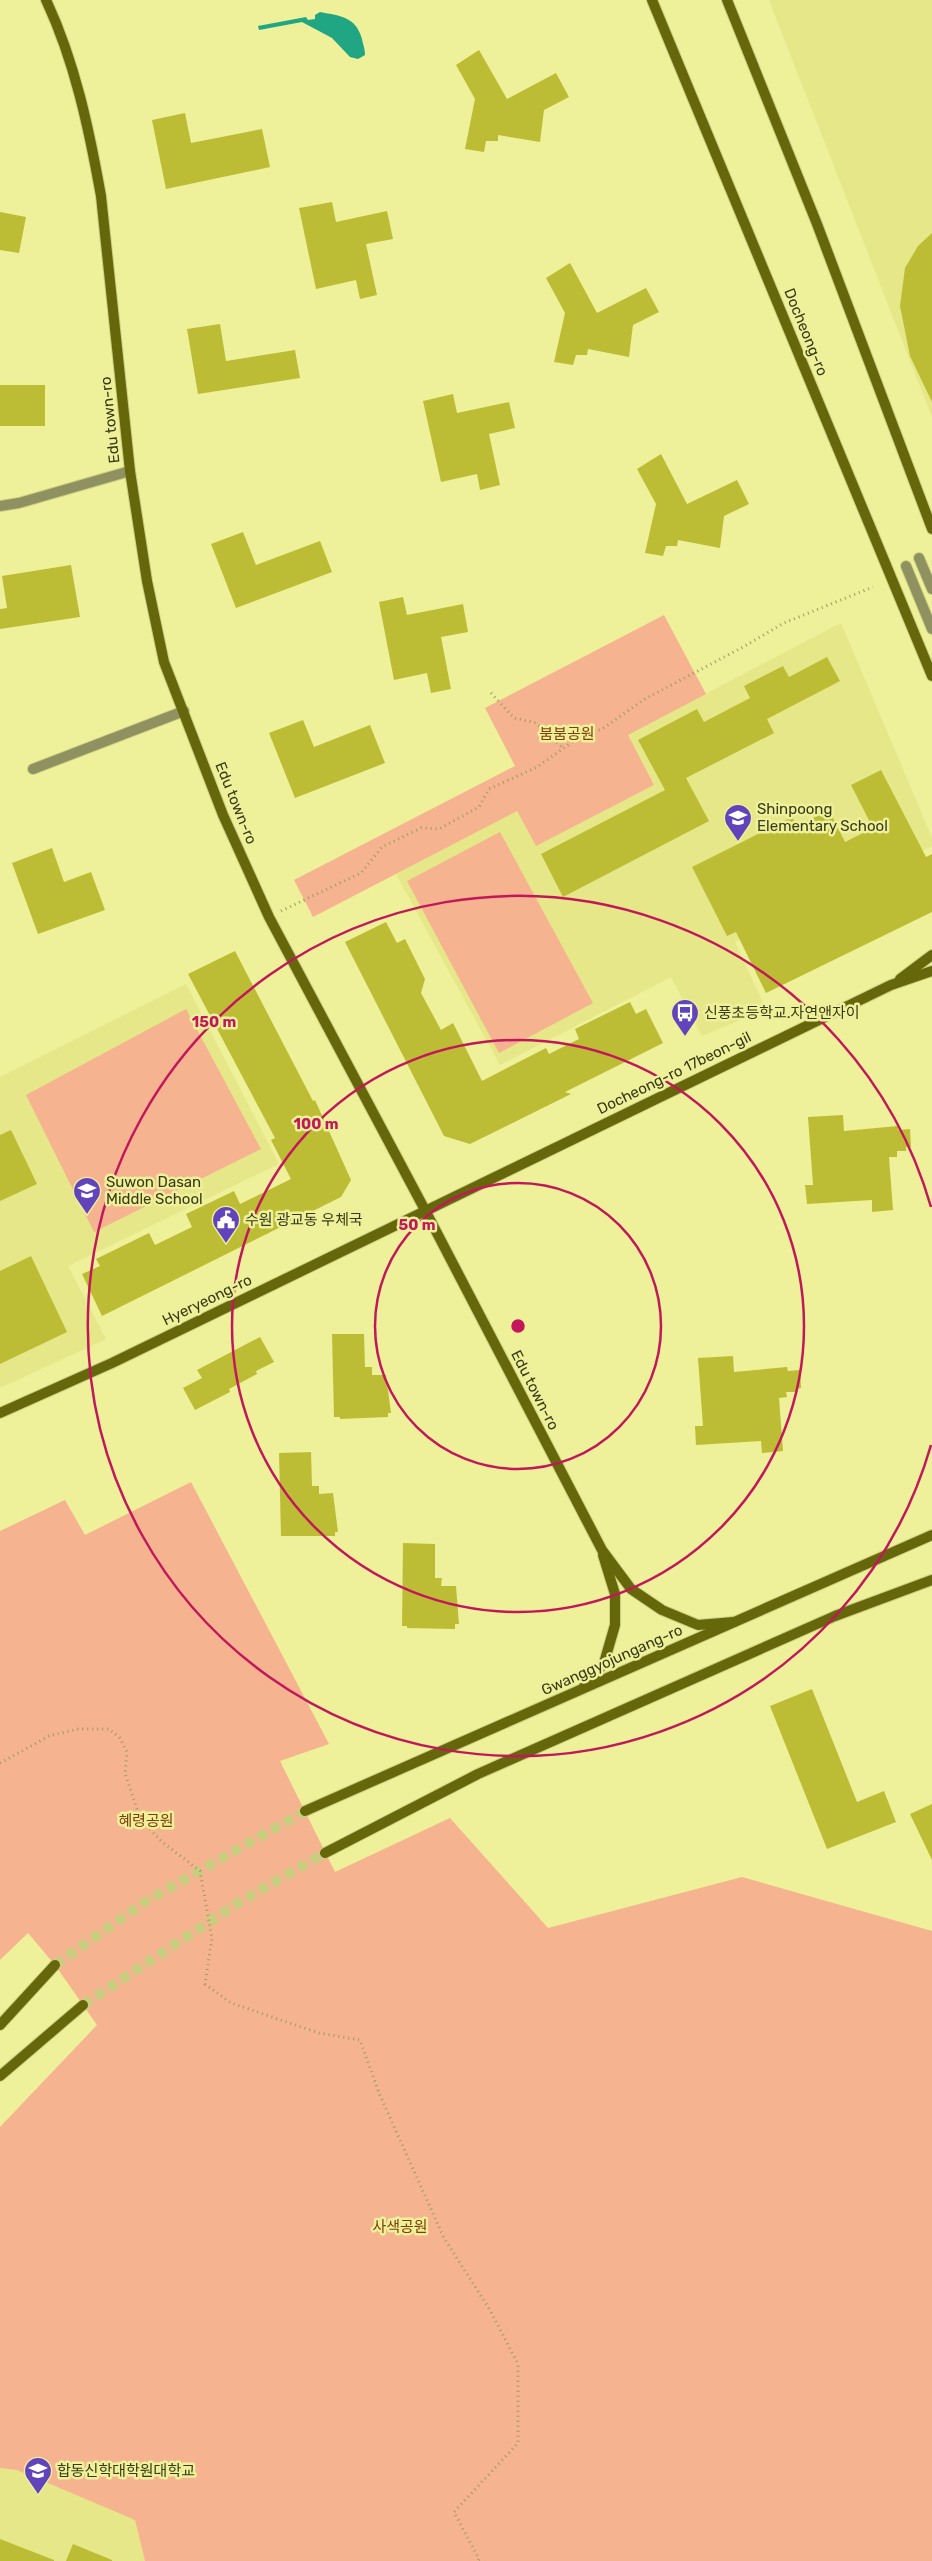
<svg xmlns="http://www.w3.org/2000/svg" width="932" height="2561" viewBox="0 0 932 2561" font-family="Rubik,'Noto Sans KR',sans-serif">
	<rect width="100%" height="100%" fill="#eef09a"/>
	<g fill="#e5e788">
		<path d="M769,0H932V417Z"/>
		<path d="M841,623L932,838V846L735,942L766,1009L702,1036L671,977L500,1065L396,874L517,811L536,846L654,785L627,735Z"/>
		<path d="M186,984L279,1164L68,1266L106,1339L0,1388V1077Z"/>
		<path d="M0,2468L17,2470L135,2520L145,2561H0Z"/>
	</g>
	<g fill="#f6b38f">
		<path d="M664,615L706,694L628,735L654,785L536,846L517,811L313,917L294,880L515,766L485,708Z"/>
		<path d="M500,832L593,1003L499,1053L407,881Z"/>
		<path d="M186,1009L261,1149L94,1232L26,1095Z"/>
		<path d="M191,1482L329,1744L280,1761L335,1872L450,1818L548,1928L742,1877L932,1931V2561H145L135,2520L17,2470L0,2468V2127L97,2025L55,1965L28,1933L0,1960V1531L65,1500L85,1535Z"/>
	</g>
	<path fill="#20a682" d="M320,12C341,16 356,17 362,39C363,45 365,48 365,55L358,59L350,57L332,38L302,22L259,30L258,26L306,17L308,20L315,19V15Z"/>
	<g fill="#bdbd35">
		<path d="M479,50L507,99L556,73L569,97L544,110L540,142L498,135V141H486L484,152L465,149L475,99L456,65Z"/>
		<path d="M185,113L191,143L262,129L270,167L166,189L152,120Z"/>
		<path d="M332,202L336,222L387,211L393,239L366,244L377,295L360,299L356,280L316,289L299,208Z"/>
		<path d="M0,212L26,217L19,253L0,250Z"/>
		<path d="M932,233V402L910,356L900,306L905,268L918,246Z"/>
		<path d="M570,263L597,313L646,288L659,312L633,325L629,357L588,349L587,355H576L573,365L554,362L565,313L546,278Z"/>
		<path d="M220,324L226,361L295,350L300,378L198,394L187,329Z"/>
		<rect x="0" y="385" width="45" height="41"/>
		<path d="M453,394L457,413L509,402L515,428L489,434L500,485L480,490L477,474L441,482L423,401Z"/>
		<path d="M661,454L687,504L737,480L749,504L724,516L720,548L678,540L677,546H666L663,556L645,553L656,504L637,469Z"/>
		<path d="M243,532L256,565L320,541L332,572L236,608L211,544Z"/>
		<path d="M71,565L80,617L0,629V609L7,608L2,576Z"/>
		<path d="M403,597L407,615L463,604L468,632L441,637L451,689L431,693L427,673L394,680L379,602Z"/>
		<path d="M827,657L840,681L767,719L774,733L686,778L709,821L563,897L541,854L665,790L638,740L697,709L704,722L750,698L744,686L783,666L789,677Z"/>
		<path d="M303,720L314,747L370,725L385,763L295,798L269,733Z"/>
		<path d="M881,770L926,857L932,854V912L766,993L736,932L727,936L692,867L792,817L797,826L829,810L845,842L873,828L851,785Z"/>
		<path d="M52,848L64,882L91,872L105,910L38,934L12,863Z"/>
		<path d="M386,922L397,943L405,939L425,979L421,993L441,1030L453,1023L482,1081L546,1048L549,1054L579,1039L575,1029L630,1002L636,1014L646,1009L663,1043L565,1092L571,1094L470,1144L444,1136L345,942Z"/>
		<path d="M235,951L313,1101L315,1100L351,1180L341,1197L102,1316L82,1274L100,1266L96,1259L149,1233L155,1245L192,1227L186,1214L234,1191L240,1204L291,1179L271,1140L275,1138L188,974Z"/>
		<path d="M843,1115L844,1131L898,1126V1130L910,1129L911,1147H906V1151H897V1157H889L893,1210L872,1212V1200L807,1204L805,1185H813L808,1117Z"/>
		<path d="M11,1130L37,1184L0,1201V1135Z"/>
		<path d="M31,1256L67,1332L0,1364V1271Z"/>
		<path d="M332,1334H364L365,1367H372V1375H386L391,1413H388V1417L340,1419V1417H334Z"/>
		<path d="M260,1337L274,1362L256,1371L257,1374L229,1389L230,1392L195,1410L183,1388L202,1378L197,1370Z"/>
		<path d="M733,1356L734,1372L787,1367L788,1371L800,1370L801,1388L796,1389V1392H786L787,1397L779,1398L783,1451L762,1453L761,1441L696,1445L695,1426H703L698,1358Z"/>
		<path d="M311,1452L312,1486H319V1494L333,1493L338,1532H335V1536H281L279,1453Z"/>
		<path d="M403,1543L435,1544V1578H442L441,1586H456L459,1624H455V1629L407,1628V1626H402Z"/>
		<path d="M812,1689L857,1802L884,1791L896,1822L827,1849L770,1706Z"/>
		<path d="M932,1804V1860L910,1814Z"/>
		<path d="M0,2539L54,2560V2561H0Z"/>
		<path d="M73,2544L112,2560V2561H66Z"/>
	</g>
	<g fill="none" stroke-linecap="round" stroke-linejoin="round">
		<g stroke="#cacc80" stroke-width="10" stroke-dasharray="10 5" stroke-linecap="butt">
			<path d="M55,1965L145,1902L305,1811"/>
			<path d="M83,2005L238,1903L325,1853"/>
		</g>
		<defs>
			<g id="lane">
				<path d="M0,506L19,503L130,471"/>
				<path d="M919,558L932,589"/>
				<path d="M906,566L932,629"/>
				<path d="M33,769L184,711"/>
			</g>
			<g id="secondary">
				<path d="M46,0C75,62 89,129 101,196L130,471L147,581L164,662L223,815L269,917L425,1210L602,1550L631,1589L662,1610L698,1625L734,1622"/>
				<path d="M652,0L932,676"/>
				<path d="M727,0L817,224L932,529"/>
				<path d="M900,979L932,955"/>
				<path d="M0,1413L112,1363L891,985L932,971"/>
				<path d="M583,1688L604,1663L615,1625V1594L603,1555"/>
				<path d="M305,1811L932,1535"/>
				<path d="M325,1853L478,1774L835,1616L932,1580"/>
				<path d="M0,2025L55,1965"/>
				<path d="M0,2076L83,2005"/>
			</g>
		</defs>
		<use href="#lane" stroke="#cdcf82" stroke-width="12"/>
		<use href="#secondary" stroke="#cdcf82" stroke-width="12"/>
		<g stroke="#9b9d5e" stroke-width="3" stroke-dasharray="1 4" stroke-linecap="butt">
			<path d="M491,693L514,718L536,723L563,748"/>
			<path d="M281,911L361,873L382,847L421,828L439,829L479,807L489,789L537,767L581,736L602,729L645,699L743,647L784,623L873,587"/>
			<path d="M0,1763L49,1736L78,1729H109L120,1738L127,1752L125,1773L140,1818L161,1841L200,1871L212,1938L205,1984L231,2003L319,2033L360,2040L379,2093L444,2238L490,2310L518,2364V2443L454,2512L479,2559L478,2561"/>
		</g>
		<use href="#lane" stroke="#8f9160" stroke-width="10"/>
		<use href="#secondary" stroke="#66660b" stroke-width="10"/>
	</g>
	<g fill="none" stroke="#c2185b" stroke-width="2.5">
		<circle cx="518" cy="1326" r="143"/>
		<circle cx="518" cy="1326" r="286"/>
		<path d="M931 1445A430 430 0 1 1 931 1207"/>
	</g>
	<defs>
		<symbol id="school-pin" viewBox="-11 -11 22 30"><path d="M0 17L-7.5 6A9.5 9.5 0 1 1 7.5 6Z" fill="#6143bb" stroke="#eef09a"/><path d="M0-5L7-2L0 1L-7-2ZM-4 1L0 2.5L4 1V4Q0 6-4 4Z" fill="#fff"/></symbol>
		<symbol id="bus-pin" viewBox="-11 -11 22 30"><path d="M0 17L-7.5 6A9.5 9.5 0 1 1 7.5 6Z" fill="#6143bb" stroke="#eef09a"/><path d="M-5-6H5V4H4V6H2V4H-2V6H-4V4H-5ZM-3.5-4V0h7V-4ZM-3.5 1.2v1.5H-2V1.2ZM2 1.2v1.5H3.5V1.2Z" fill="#fff"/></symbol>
		<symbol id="civic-pin" viewBox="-11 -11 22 30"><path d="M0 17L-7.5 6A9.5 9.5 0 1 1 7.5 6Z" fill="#6143bb" stroke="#eef09a"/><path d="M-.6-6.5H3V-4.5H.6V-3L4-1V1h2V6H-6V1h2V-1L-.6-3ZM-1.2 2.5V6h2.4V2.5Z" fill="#fff"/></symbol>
		<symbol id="university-pin" viewBox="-11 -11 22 30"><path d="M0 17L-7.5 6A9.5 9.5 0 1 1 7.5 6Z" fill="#6143bb" stroke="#eef09a"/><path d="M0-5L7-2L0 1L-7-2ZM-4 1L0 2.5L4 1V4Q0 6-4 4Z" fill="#fff"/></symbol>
	</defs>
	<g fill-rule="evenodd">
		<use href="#school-pin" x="722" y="802" width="32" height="43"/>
		<use href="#bus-pin" x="669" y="997" width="32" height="43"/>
		<use href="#school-pin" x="71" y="1175" width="32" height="43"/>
		<use href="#civic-pin" x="210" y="1204" width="32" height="43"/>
		<use href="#university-pin" x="22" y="2455" width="32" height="43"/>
	</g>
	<g text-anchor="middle" stroke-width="5" stroke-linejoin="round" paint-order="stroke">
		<g font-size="15" fill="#393a16" stroke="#eef09a">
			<text transform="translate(806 332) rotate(68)" y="5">Docheong-ro</text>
			<text transform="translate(110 420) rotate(-96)" y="5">Edu town-ro</text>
			<text transform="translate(236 803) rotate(68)" y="5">Edu town-ro</text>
			<text transform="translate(674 1073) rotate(-26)" y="5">Docheong-ro 17beon-gil</text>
			<text transform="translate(207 1300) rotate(-26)" y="5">Hyeryeong-ro</text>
			<text transform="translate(535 1390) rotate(63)" y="5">Edu town-ro</text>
			<text transform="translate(612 1660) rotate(-24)" y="5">Gwanggyojungang-ro</text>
		</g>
		<g font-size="15" fill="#803c0c" stroke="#eef09a">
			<text x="567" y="739">붐붐공원</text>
			<text x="146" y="1826">혜령공원</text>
			<text x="400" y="2232">사색공원</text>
		</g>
		<g font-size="15" fill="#393a16" stroke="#eef09a" text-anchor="start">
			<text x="757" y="814">Shinpoong<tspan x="757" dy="17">Elementary School</tspan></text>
			<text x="704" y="1018">신풍초등학교.자연앤자이</text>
			<text x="106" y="1187">Suwon Dasan<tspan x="106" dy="17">Middle School</tspan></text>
			<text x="245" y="1225">수원 광교동 우체국</text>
			<text x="57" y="2476">합동신학대학원대학교</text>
		</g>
	</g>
	<circle cx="518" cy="1326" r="8" fill="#c2185b" stroke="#eef09a" stroke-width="2.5"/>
	<g font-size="15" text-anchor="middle" font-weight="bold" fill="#c2185b" stroke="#eef09a" stroke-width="5" stroke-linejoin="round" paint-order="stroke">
		<text x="214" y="1027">150 m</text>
		<text x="316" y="1129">100 m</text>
		<text x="417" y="1230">50 m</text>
	</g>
</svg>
